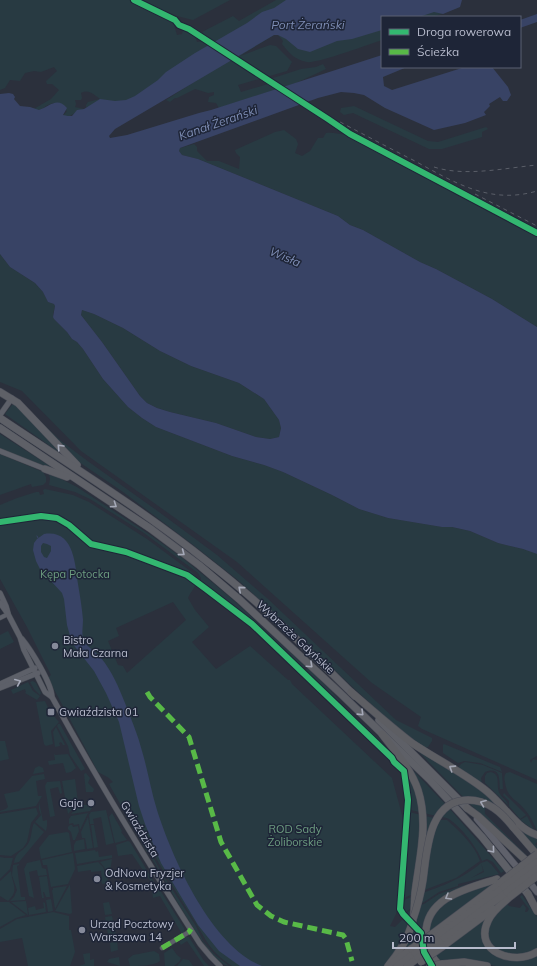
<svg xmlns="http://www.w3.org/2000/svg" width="537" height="966" viewBox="0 0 537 966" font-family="Mulish,sans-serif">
	<rect width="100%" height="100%" fill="#2b303c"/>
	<g fill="#283a42" fill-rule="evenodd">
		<path d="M0,0H132L172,22L174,25L177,35L182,34L183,30L186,29L194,34L197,42L206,41V37L202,32L233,16L239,21L276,0H363L333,6L137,99L86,107V105L88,102L100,99C93,94 89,89 81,93L82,98L81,100H75L76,104L75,107L84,109C77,111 73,115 66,118L62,117L67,111L54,103C49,104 44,106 42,111L32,110L51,99L59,90L52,84H47L46,81L57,71L54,67L41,72L34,71L25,73L20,81L10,80L5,88L0,90Z"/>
		<path d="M137,0H230L193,20L177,16L163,10L159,11Z"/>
		<path d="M460,7L433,17H382V40C370,44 316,64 307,62C295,60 289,53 282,44L283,41L278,35H274L240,56L270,45L276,46L292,62L287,71L238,85L241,92L268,84L273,78L301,69L316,67L323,64L326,69L296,83L219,108L216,103L208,102L209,97L214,95V92L208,93L195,89L177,98H175L170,102L166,100L268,34L345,18Z"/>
		<path d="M354,106L428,141L438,142L486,127L488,129L482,132V137L442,149H429L353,113L344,115L340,112L341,108Z"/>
		<path d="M335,122L537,229V232L348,132Z"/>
		<path d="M284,130L296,139L298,144L295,153L302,156L310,151L318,138H323L326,133C333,132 341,135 348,135L537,235V327L492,299L436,269L420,262L363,230L350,225L338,216L198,159L182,155L179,151L180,148L194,144L197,147V151L207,161H219L239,169L240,157L236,153L235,150L275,132Z"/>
		<path d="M0,254L10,267L35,283L43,292L48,302L54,304L55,306L53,314L54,319L67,332L72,339L77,342L83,349L103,379L128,407L142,418L156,427L232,456L264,465L283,472L332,495L359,509L388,518L442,527H452L470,531L498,543L523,549L537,554V756L530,760L531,763L533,759L537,760V780L422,729L418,726L421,717L372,683L237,562L81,451L22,391L0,382Z"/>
		<path d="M82,310L94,314L123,328L160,351L191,366L239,383L264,399L279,420L281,428L279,437L270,439L256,437L216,423L170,412L157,408L147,403L140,396L102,342L81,315Z"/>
		<path d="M12,405H17L60,453L5,414Z"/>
		<path d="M32,413L61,441L89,462L159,512L217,555L268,599L396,720L432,738V741L428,747L425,748L399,729L358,692L273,612L239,581L192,544L123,492L79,462Z"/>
		<path d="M0,434L56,470L0,449Z"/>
		<path d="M0,454L43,472L46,477V482L43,485L32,487L31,484L0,495Z"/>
		<path d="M49,473L77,487L149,534L184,559L231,598L305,666L301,669L252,624L201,585V578L198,573L144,533L90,499L75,492L49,485L50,479Z"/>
		<path d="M45,489L73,495L89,502L147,539L193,573C201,583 192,589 188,598L195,610L209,627L192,642L216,669L250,646L288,680H290L292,684L392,778L402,815L404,832L398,907L396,914L390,926L395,927L402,920L407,921L418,932L420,938L410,966H232C209,951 206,939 192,917C178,895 165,874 152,851L147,852L109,784L113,782L109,778L98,772L48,678L51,675L27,627L0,579V505L17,498L36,492H39L40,495L44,494L43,490ZM173,602L186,620L127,673L123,666L118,665L108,641L119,636L116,628Z"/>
		<path d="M8,631L14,642L0,649V635Z"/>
		<path d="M307,669H309L331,691L339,700L336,703L304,672Z"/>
		<path d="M302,673L404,771L408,799L407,808L403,773L300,675Z"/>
		<path d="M33,681L36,683L41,693L40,695L34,689L30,682Z"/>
		<path d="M28,682L33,691L40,696L37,700L25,693L26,692L25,689L13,694L11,690Z"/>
		<path d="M45,701L51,714H52L59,722L51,731L53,744L46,746L44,744L36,702Z"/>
		<path d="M350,712C382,742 414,766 419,812L408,809L409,800L405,771L348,714Z"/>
		<path d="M58,724H60L84,767L85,769L81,771L70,755L68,746L57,726Z"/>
		<path d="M56,727L65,745H63L61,742L59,743L60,746L55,747L53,732Z"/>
		<path d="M0,741H5L9,759L0,761Z"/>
		<path d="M444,744L500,767L502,772L480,763L464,761L458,763L443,753V745Z"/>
		<path d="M413,746L483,791L495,803C487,802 484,807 485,814L526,855L525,856L471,805Z"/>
		<path d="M54,753L55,755L68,754L76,768L71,772L66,773L63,763L49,765L48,761L55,760Z"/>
		<path d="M465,762L483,765L502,773L503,789H500C499,779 501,766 485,772L481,778L482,784L458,768L461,764Z"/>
		<path d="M39,766L43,768L44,772L33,774L35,768Z"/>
		<path d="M409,766L449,808L504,871L501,873L493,862L487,859L482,861C477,847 461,827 449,819C447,817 429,815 425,813Z"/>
		<path d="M491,772C502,775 495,786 500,794C503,799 507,800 508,805L485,783V776L487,773Z"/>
		<path d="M510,772L537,784V831C534,824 531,817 526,811C517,799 507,799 505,782C504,778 504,776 506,773Z"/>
		<path d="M86,773L90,778L88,783L94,789L93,792H86L84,774Z"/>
		<path d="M44,774L45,779L36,781L38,796H42L36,806L0,812V811L6,809L8,807L4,794L19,791L32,776Z"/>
		<path d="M75,779L78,803L68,814L62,781Z"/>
		<path d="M60,781L62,793L60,794L58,787L50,789L55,816L50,817L45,786L47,782Z"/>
		<path d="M504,793L526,815L520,819L509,806V801L503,795Z"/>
		<path d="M39,802L43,821L47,820V826L46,831L35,822L41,815L39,809Z"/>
		<path d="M79,805H94L90,811L71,814Z"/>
		<path d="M36,808L38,814L31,823L27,842L23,848L11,856L0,855V814Z"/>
		<path d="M106,810L114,843L106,845L101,817L93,819L94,824H90L89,815L91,812Z"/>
		<path d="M409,812L442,820H447C460,832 474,844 480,861L456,878L406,897L403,900Z"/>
		<path d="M88,813L80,830L79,824L74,825L73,823L69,824V819L71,816Z"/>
		<path d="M112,813L122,831L121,832L127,840L115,843L109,817Z"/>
		<path d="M527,816L534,830L520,820Z"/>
		<path d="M88,817L93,848L87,849L85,838H82L81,832Z"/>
		<path d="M34,823L44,832L19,862L14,863C16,850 23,853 29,842C32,836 31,829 34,823Z"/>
		<path d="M516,824L527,834L537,839V842L535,844L537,846V850L536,851Z"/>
		<path d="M70,825H72L73,827L78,826L79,831L75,840H73L71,832L68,829V827Z"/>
		<path d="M91,825H94L98,847L94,848Z"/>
		<path d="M67,832L69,833L72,852L41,859L39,848L49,835Z"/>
		<path d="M84,839L85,849L74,851V845L76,841Z"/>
		<path d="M128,841L130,842L154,882H151L132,854L118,856L116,845Z"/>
		<path d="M95,850L96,852L98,851L99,857L112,855V858L77,864L75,853Z"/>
		<path d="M73,853L75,869L68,884L51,887L47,865H43L42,860Z"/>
		<path d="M151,853L161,872L196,926L203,941L214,954L229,966C210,966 164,877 152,859Z"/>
		<path d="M0,857L5,858H13L10,869L0,879Z"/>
		<path d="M112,859L109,878L104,867L100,862Z"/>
		<path d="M40,860L42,868L46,869L47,875L38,876L37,870L29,872L34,898L29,896L24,869L27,863Z"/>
		<path d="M487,861L491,864L499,874L458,884V886L439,892L424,902L412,907L405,913L401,910L403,903L406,899C433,889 459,882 481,863L483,871L471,878L484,872L481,863Z"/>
		<path d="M98,862L103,867L109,883L102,884L101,880H102L101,871L91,872V870L78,872L77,866Z"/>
		<path d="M19,864V865L17,866L21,897H25V900L10,901L14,897L17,890L12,875L13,865Z"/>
		<path d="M11,871C12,884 20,890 8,901L0,896V881Z"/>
		<path d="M47,876L50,897H46L44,892H43L44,898H42L39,877Z"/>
		<path d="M484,880C455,891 424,897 423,934L420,930L406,916V914L412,908L424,904L439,894L461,886Z"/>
		<path d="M494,884V885L429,932C433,899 467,892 494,884Z"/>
		<path d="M70,885L72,913L70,914L55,911L69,886Z"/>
		<path d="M67,886L55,909L52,890H53V888Z"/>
		<path d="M154,886H156L160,890L184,928V932L182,934L160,896L153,898L152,889Z"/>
		<path d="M522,895L537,917V948L534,951L537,954V966H496L461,959L439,960L436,955L441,951L442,952L484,919L497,912L507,904L509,906L520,908L523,904L526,908L525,912H527L529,909L520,897Z"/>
		<path d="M51,899L53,911L48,912L46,900Z"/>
		<path d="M26,901L28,915L11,902Z"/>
		<path d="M0,902H9L26,915L16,918L0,927Z"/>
		<path d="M43,902L45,903L46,912L29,915L28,908L35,906L36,910L44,908Z"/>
		<path d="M109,902L112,914L105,915L103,903Z"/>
		<path d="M53,912L69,916V930H71L75,952L70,966H28L22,938L0,942V929L17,919Z"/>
		<path d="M112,916L117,940L109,941L105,917Z"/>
		<path d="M186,937H189L204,961L209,966H204L187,941L181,945L179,942Z"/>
		<path d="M117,941L118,950L111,952L110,943Z"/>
		<path d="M172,948L177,955L181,958L179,962L174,966H165L164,953Z"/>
		<path d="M154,951L159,954L160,961C153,966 139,966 130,966L128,959L133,955Z"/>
		<path d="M90,953V960L94,959V966H79L85,964L83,954Z"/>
		<path d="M119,957L120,966L107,962L109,959Z"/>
		<path d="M183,959L189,960L193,966H177Z"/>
	</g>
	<g fill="#384365" fill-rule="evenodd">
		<path d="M286,0H462L460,7L443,14L434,12L419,17H382V30L352,39L337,41L310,52L298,49L286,39L278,35H274L115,129L109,136L110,138L127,135L199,113L211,110L382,55V67H407L383,77L384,86L392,90L465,67H492L508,87L511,95L507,101H503L500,97L489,104L490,106L484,112L486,115L465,123L434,130L385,108L364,95L354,93L341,92L318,98L180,148L179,151L182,155L198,159L338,216L350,225L363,230L420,262L436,269L492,299L537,327V554L523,549L498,543L470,531L452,527H442L388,518L359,509L332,495L283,472L264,465L232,456L156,427L142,418L128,407L103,379L83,349L77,342L72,339L67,332L54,319L53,317L55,306L54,304L48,302L43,292L35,283L10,267L0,254V94L9,93L13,94L15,97L14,99L20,106L30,107L39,110C49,107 57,96 67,108L63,115L68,116H72L77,110L84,109L100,99L115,101L126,100L135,96L158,80L166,72L195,53L247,23L262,12L274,8ZM82,310L94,314L123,328L160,351L191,366L239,383L264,399L279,420L281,428L279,437L270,439L256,437L216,423L170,412L157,408L147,403L140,396L102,342L81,315Z"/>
		<path d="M537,14V22L520,28V20Z"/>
		<path d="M44,534C74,529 75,564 78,584C80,596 82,608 83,620C83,627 81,634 84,641C88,648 96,652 101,658C112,671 119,688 125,703C131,719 138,735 142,751C148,771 151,791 157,810C172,858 212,947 262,966H240L219,951L198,925L161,863L145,824L139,806L119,722L106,693L94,671L72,643L67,625L64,599L62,593L40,569L36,561L33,550L34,543L37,539ZM43,543L47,544L51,546V551L47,558L44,557L41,552V546Z"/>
	</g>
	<g fill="#2b303c">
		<path d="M210,41L237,59L235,60L208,42Z"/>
		<path d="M280,86L307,104L305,105L277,87Z"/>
	</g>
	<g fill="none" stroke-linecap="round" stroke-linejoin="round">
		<path stroke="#384365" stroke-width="1" d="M37,536L38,538"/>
		<defs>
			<g id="minor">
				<path d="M0,618L8,614"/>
				<path d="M162,948L189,932L191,929"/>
			</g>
			<g id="tertiary">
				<path d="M0,415L12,398"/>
				<path d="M0,451L45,469"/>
				<path d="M0,593L6,606L8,613"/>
				<path d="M0,603L8,614L20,637L24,650L45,692L52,697C98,781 148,863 200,944L211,957L220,966"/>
				<path d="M22,639C31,650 52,684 52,697"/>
				<path d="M0,684L35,668"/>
				<path d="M0,688L38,673"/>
			</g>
			<g id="primary">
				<path d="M477,819L521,872"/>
				<path d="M527,879L537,892"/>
			</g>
			<g id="trunk">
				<path d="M0,392L18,403L77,465"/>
				<path d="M0,418C70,465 143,510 209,563C261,603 308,650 355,696"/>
				<path d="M0,428L151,529L199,565L240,600L340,693L429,779L482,837L528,894"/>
				<path d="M45,469L67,477"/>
				<path d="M379,720L467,808"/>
			</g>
			<g id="motorway">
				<path d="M351,692C371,709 391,727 412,743C436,759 462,772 484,789C503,803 515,828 537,835"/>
				<path d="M382,734C395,751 411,769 418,790C429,824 419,859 415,893C414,903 415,914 412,924C407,940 399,953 388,966"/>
				<path d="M467,808L478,816L532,866"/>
				<path d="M513,827L537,855"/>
				<path d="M528,894L537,911"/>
				<path d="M511,896C502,904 492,911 488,921C473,952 514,966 537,952"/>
				<path d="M432,934L500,883"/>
				<path d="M435,938L504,887"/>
				<path d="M439,942L507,892"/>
				<path d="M442,947L493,909"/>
				<path d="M394,962L411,949"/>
				<path d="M442,964L464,962L487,966"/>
				<path d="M397,966L415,953"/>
				<path d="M407,966L418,958"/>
				<path d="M440,966C432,958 427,948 426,936C424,897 469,888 497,879"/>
			</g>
		</defs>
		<use href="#minor" stroke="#484c55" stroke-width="5"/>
		<use href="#tertiary" stroke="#484c55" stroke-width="6"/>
		<use href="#primary" stroke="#4a4d58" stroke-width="7"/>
		<use href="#trunk" stroke="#494c57" stroke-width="8"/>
		<use href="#motorway" stroke="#494c57" stroke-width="8"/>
		<use href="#minor" stroke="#5d6069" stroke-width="4"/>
		<use href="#tertiary" stroke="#5d6069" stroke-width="5"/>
		<use href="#primary" stroke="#5f616b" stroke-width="6"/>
		<use href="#trunk" stroke="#5e6067" stroke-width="7"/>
		<use href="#motorway" stroke="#5d5e63" stroke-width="7"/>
		<g stroke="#5a5e68" stroke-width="1" stroke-dasharray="4 4" stroke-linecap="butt">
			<path d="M340,122C365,135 389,148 413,160C454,182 489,205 537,191"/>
			<path d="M434,167C465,177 505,168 537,165"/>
			<path d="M475,194L537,226"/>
		</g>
		<defs>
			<g id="motorway-bridge">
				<path d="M500,883L537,854"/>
				<path d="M504,887L537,862"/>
				<path d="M507,892L537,869"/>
				<path d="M511,896L537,876"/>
				<path d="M412,922C417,908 421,894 423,880C427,852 428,800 468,800C488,800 501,812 513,827"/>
				<path d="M411,949L432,934"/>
				<path d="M415,953L435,938"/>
				<path d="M418,958L439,942"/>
				<path d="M421,962L442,947"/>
				<path d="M430,966L442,964"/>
			</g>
		</defs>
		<use href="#motorway-bridge" stroke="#494c57" stroke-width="8" stroke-linecap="butt"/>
		<use href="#motorway-bridge" stroke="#5d5e63" stroke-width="7"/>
		<g stroke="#58b947" stroke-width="5" stroke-dasharray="10 5" stroke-linecap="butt">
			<path d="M147,692L150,697L189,737L221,842L257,905L271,916L284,922L343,935L346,939L352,961"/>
			<path d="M162,948L189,932L191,929"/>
		</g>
		<defs>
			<g id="cycleway">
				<path d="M134,0L175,20L179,25L189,29L328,119L350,134L537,233"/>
				<path d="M0,522L41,516L57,518L69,525L91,544L126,552L187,575L206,589L252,624L392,758L394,762L404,771L408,800L400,909L403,914L421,933L424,952L432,966"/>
			</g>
		</defs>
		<use href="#cycleway" stroke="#1e2537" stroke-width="8"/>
		<use href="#cycleway" stroke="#33b770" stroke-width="6"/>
	</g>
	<defs><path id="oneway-chevron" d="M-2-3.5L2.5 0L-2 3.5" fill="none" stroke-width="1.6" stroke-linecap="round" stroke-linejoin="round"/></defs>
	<g stroke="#a5a9b8">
		<use href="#oneway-chevron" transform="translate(60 447) rotate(-133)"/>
		<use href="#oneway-chevron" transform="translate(114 505) rotate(34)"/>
		<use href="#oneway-chevron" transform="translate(182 553) rotate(37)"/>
		<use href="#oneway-chevron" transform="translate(241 589) rotate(-139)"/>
		<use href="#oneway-chevron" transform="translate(310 665) rotate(43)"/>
		<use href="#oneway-chevron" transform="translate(18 682) rotate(-23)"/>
		<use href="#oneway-chevron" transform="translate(361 713) rotate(44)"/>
		<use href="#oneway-chevron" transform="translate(492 850) rotate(50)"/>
	</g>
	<g stroke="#a0a4b2">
		<use href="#oneway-chevron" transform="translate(452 768) rotate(-147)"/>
		<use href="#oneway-chevron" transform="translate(483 803) rotate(-159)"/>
		<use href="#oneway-chevron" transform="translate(448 897) rotate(150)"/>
	</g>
	<g fill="#868a9a" stroke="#1e2537" stroke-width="1.5">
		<circle cx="55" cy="646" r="4"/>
		<rect x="47" y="708" width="8" height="8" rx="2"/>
		<circle cx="91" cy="803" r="4"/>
		<circle cx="97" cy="879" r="4"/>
		<circle cx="82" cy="930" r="4"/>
	</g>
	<g text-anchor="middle" stroke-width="3" stroke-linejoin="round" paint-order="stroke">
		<g font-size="11" fill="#6d9d80" stroke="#1e2537">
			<text x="75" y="578">Kępa Potocka</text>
			<text x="295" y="833">ROD Sady<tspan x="295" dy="13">Żoliborskie</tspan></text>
		</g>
		<g font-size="11" fill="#b7bbcc" stroke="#1e2537">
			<text transform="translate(296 637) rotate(43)" y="4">Wybrzeże Gdyńskie</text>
			<text transform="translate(140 829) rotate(59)" y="4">Gwiaździsta</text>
		</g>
		<g font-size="11" fill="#b7bbcc" stroke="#1e2537" text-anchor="start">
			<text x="63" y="644">Bistro<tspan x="63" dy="13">Mała Czarna</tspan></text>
			<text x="59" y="716">Gwiaździsta 01</text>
			<text x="83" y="807" text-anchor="end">Gaja</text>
			<text x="105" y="877">OdNova Fryzjer<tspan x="105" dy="13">&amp; Kosmetyka</tspan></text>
			<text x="90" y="928">Urząd Pocztowy<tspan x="90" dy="13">Warszawa 14</tspan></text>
		</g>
		<g font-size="12" font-style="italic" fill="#7d8cb3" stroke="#1e2537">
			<text x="308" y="29">Port Żerański</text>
			<text transform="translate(218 123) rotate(-19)" y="4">Kanał Żerański</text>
			<text transform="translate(285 257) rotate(23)" y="4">Wisła</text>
		</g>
	</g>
	<rect x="381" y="16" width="140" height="52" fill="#1e2537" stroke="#5b6173"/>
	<rect x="389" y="29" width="20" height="6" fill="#33b770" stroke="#5b6173"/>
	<text x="417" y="36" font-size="12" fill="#b7bbcc">Droga rowerowa</text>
	<rect x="389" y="49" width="20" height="6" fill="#58b947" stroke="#5b6173"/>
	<text x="417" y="56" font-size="12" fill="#b7bbcc">Ścieżka</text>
	<path d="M393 942v6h122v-6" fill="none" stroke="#b7bbcc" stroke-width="2"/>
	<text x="399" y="942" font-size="12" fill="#b7bbcc" stroke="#1e2537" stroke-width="3" paint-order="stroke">200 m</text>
</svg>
